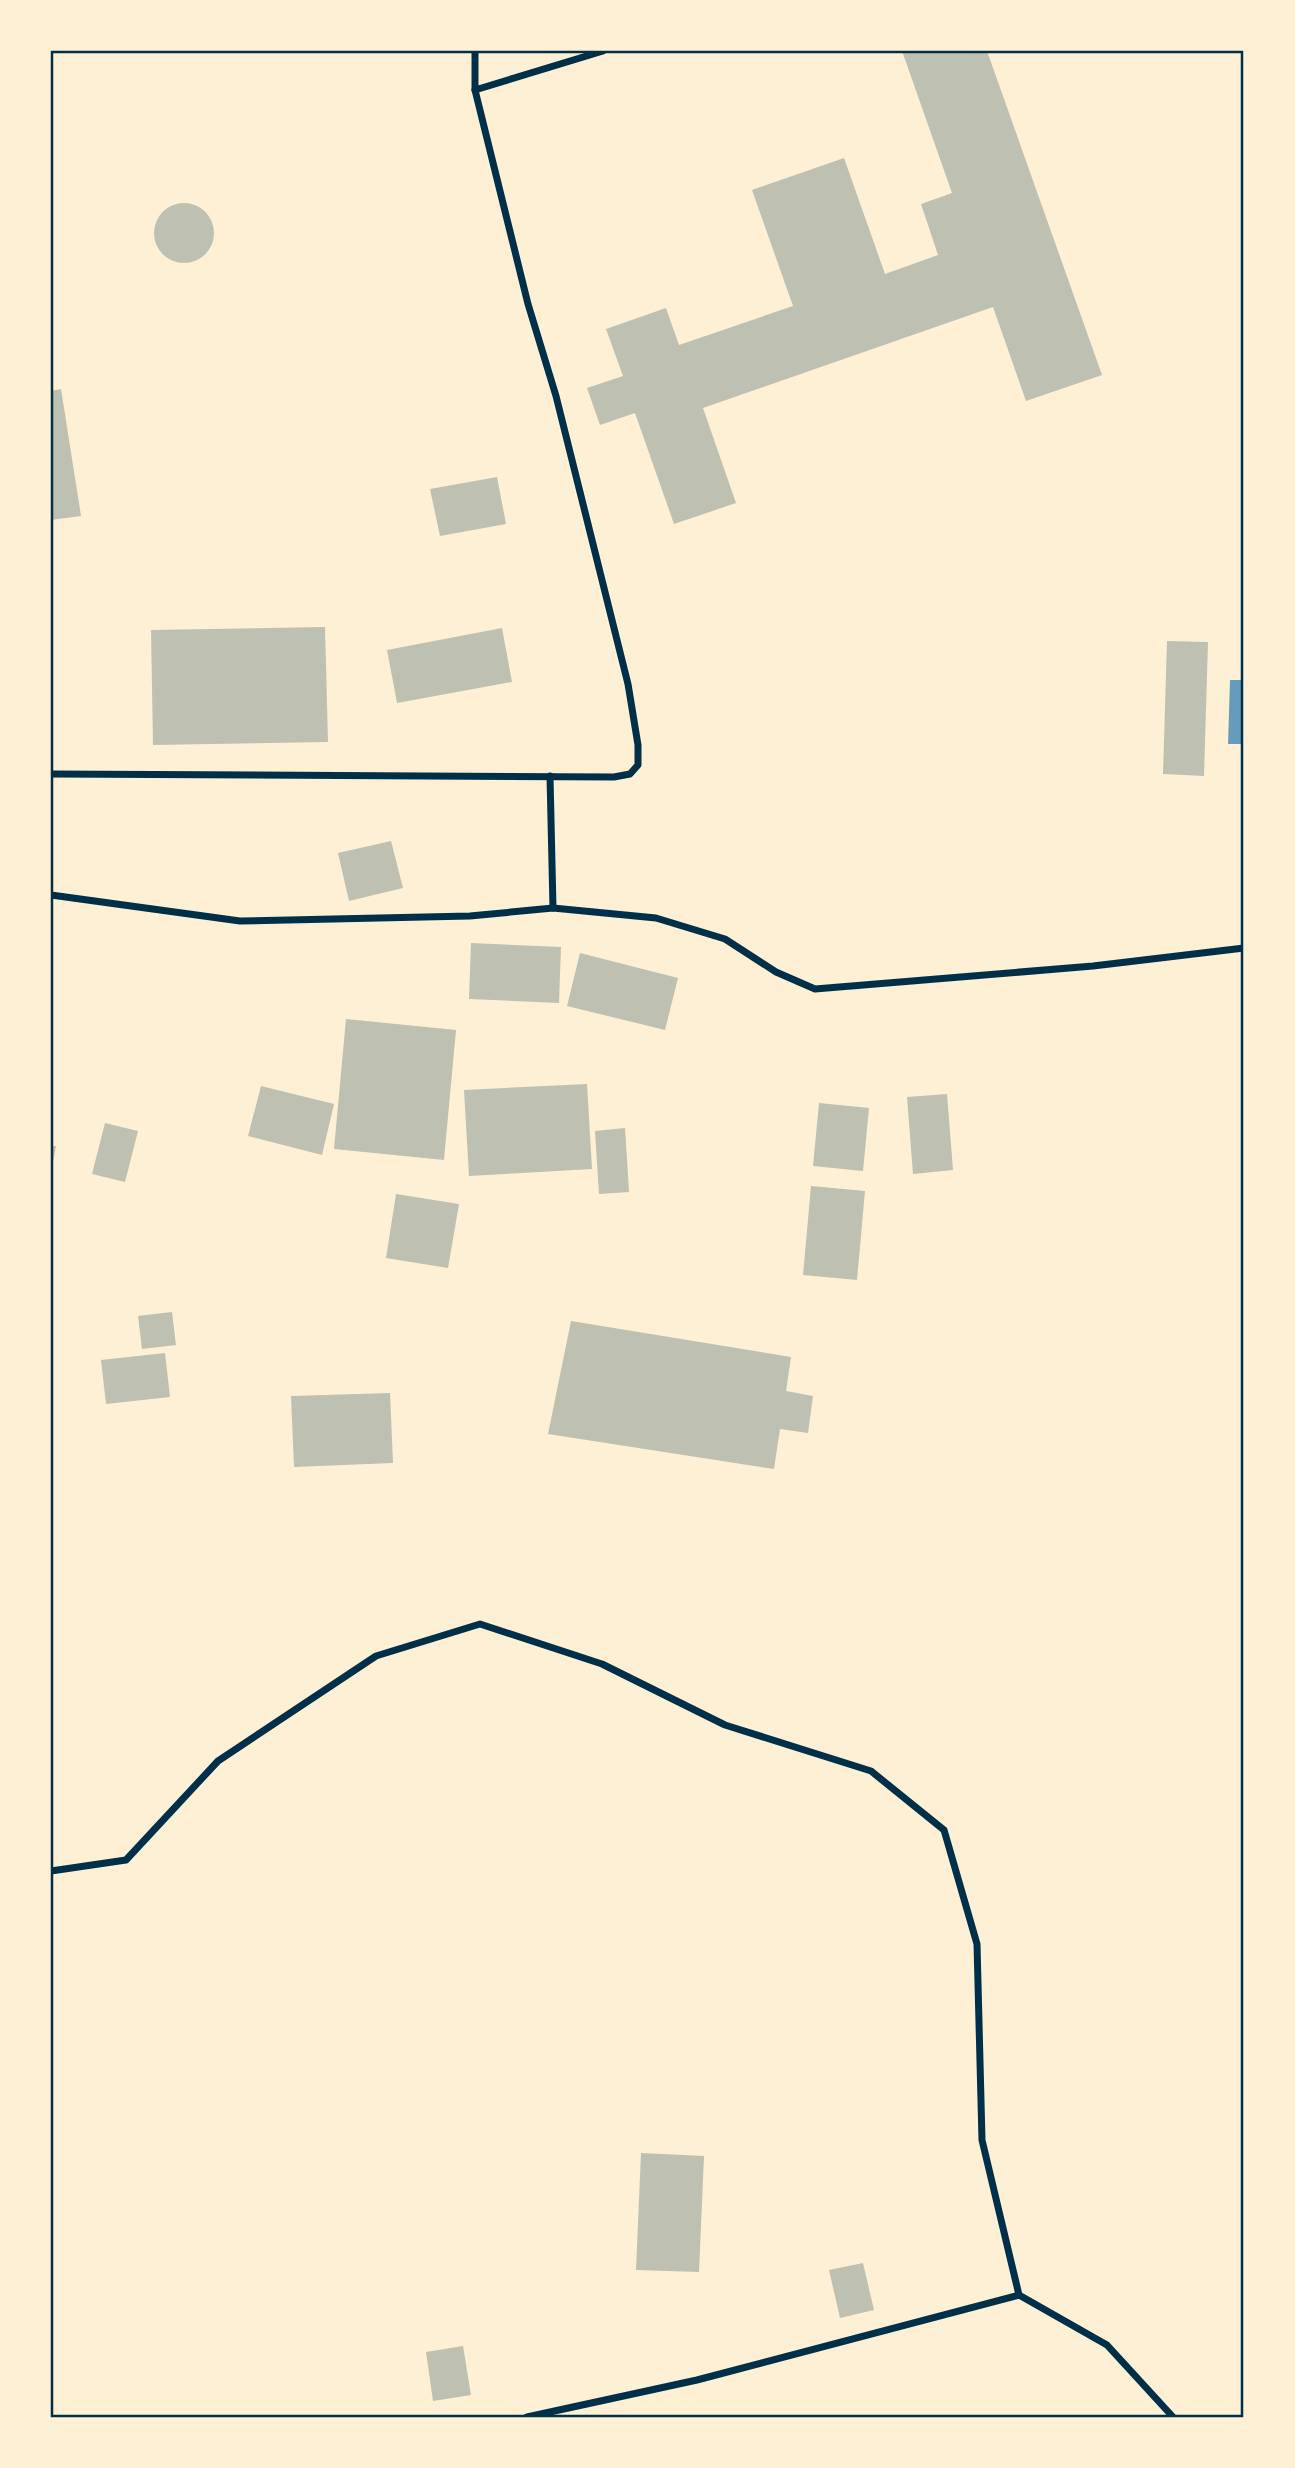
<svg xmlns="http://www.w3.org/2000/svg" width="1295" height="2468" viewBox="0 0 1295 2468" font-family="Signika,sans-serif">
	<rect width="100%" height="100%" fill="#fdf0d5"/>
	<path fill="#669bbc" d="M1230,680H1244V744H1228Z"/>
	<g fill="#bec0b2">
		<path d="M902,51H987L1102,375L1026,401L993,307L703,408L736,503L674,524L635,413L600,425L587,388L623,376L606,329L666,308L679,345L793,306L752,190L844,158L885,274L938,255L921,204L952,193Z"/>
		<circle cx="184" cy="233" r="30"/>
		<path d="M61,389L81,516L51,520V391Z"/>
		<path d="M497,477L506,524L440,536L430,489Z"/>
		<path d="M325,627L328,742L153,745L151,630Z"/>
		<path d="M502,628L512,682L397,703L387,650Z"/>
		<path d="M1167,641L1208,642L1204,776L1163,774Z"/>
		<path d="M391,841L403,888L349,901L338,853Z"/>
		<path d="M471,943L561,947L559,1003L469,999Z"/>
		<path d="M580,953L678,978L665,1030L567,1006Z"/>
		<path d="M346,1019L456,1030L444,1160L334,1149Z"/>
		<path d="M587,1084L592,1169L469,1176L464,1090Z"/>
		<path d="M261,1086L334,1104L322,1155L248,1136Z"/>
		<path d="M947,1094L953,1170L913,1174L907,1097Z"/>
		<path d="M819,1103L869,1108L863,1171L813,1166Z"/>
		<path d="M105,1123L138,1131L125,1182L92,1174Z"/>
		<path d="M625,1128L629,1192L599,1194L595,1131Z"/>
		<path d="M51,1146H56L52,1168H51Z"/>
		<path d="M811,1186L865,1191L857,1280L803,1275Z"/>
		<path d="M396,1194L459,1204L448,1268L386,1258Z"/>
		<path d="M172,1312L176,1345L142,1349L138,1316Z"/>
		<path d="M571,1321L791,1357L786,1391L813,1396L808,1433L780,1429L774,1469L548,1434Z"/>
		<path d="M165,1353L170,1397L106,1404L101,1360Z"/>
		<path d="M390,1393L393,1463L294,1467L291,1396Z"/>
		<path d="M641,2153L704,2156L699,2272L636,2270Z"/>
		<path d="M863,2263L874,2310L840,2318L829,2270Z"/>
		<path d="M463,2346L471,2395L433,2401L426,2352Z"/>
	</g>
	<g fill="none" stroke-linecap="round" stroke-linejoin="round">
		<g stroke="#003049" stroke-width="7">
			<path d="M475,51V90L603,51"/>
			<path d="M51,774L614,777L630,774L638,765V745L628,684L556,396L528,304L475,90"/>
			<path d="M550,776L553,908"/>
			<path d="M51,895L240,921L470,916L553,908L656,918L725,939L776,972L815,989L1093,966L1244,948"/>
			<path d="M51,1871L126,1860L218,1761L376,1656L480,1624L602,1664L725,1725L871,1771L944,1830L977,1944L982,2140L1019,2295"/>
			<path d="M527,2417L697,2380L1019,2295L1107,2345L1173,2417"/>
		</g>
	</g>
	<rect width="1295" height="2468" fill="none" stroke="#fdf0d5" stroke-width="105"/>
	<rect x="52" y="52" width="1190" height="2364" fill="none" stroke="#003049" stroke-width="2.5"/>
</svg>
